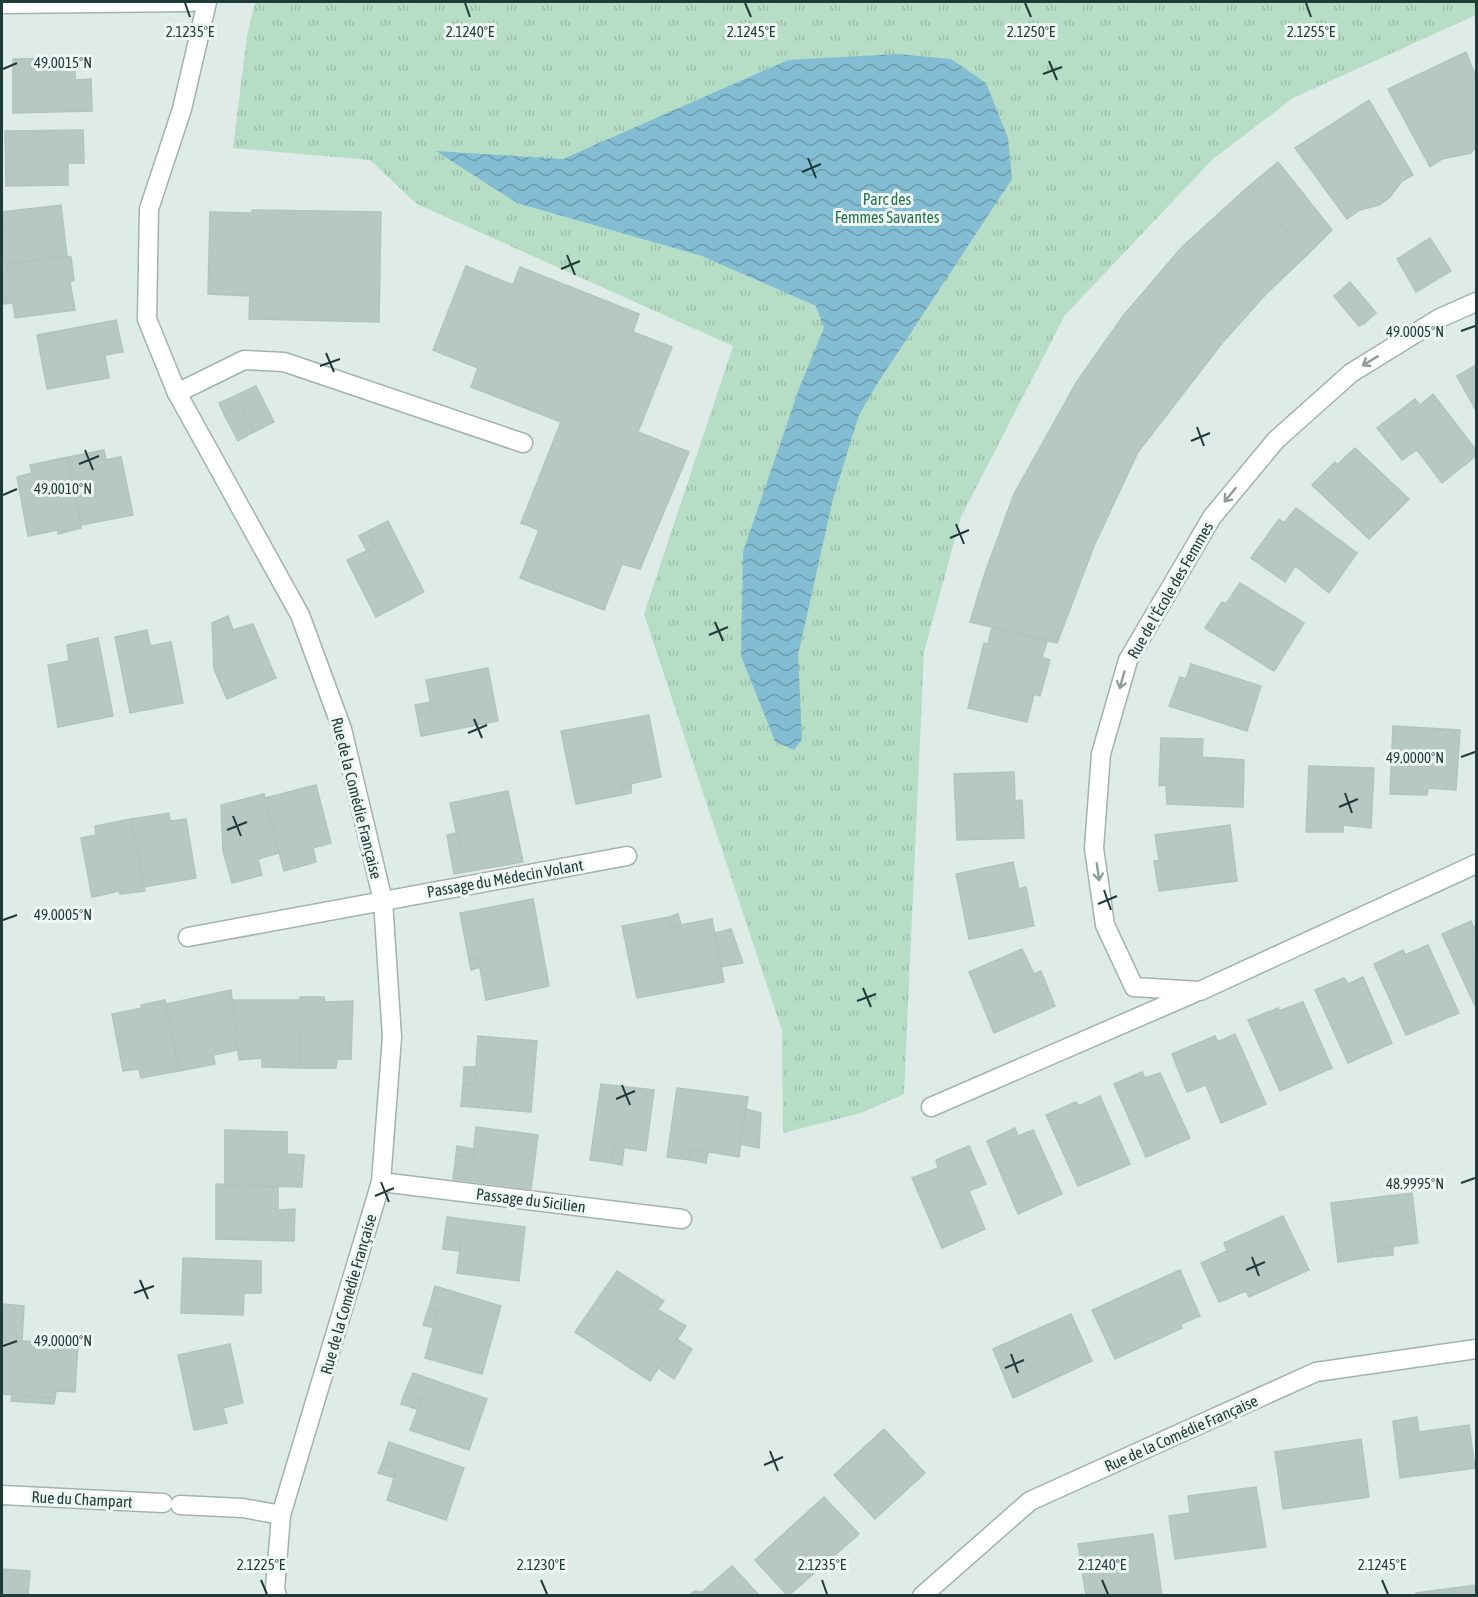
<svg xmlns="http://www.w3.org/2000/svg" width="1478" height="1597" viewBox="0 0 1478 1597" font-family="'Asap Condensed',sans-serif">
	<defs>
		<pattern id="grass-tufts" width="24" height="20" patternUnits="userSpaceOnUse" patternTransform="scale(1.5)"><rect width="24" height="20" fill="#b6ddc5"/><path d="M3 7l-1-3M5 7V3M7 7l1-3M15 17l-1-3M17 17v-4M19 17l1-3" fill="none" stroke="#9cbfaa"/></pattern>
		<pattern id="water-waves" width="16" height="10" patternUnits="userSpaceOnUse" patternTransform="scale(1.5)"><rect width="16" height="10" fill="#83bdd3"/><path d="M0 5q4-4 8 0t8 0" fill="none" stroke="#6b9bac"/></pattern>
	</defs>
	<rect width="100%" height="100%" fill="#dfebe7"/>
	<path fill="url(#grass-tufts)" d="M255,2H1476V15L1293,98L1213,159L1065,315L961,517L924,652L904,1094L861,1113L783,1133L782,1031L644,614L733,346L417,204L370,160L233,148L247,36Z"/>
	<path fill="url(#water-waves)" d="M897,54L951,59L986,83L1008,138L1012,179L877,384L859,415L833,499L798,655L802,739L794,750L775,741L741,656L743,552L800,386L824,328L816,306L702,256L517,203L436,151L563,159L788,60Z"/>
	<g fill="#b7c8c3" stroke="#b1c4bf" stroke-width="1.5">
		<path d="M1466,52L1476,77V147L1471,153L1442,159L1430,167L1388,89Z"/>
		<path d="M75,58V80L91,79L92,111L13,113V59Z"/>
		<path d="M1369,100L1413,175L1402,181L1390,197L1379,205L1360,210L1347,219L1295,148Z"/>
		<path d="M83,130L84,163H68V185L6,186L5,131Z"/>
		<path d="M1278,162L1332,230L1307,255L1249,186Z"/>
		<path d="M1249,186L1307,255L1266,294L1223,342L1138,452L1094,546L1057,643L970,622L985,573L1014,494L1076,383L1123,316L1182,247Z"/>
		<path d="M61,205L67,256L2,265V229L4,228L2,212Z"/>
		<path d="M252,210L381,212L379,322L249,319L250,296L208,294L210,212L252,213Z"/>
		<path d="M1430,238L1451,271L1416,292L1397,259Z"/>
		<path d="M67,256L71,257L74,280L70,282L75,310L15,318L13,303L4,304L2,265Z"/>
		<path d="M466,266L513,285L520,267L639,314L633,332L672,347L638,432L689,452L640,569L622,564L604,610L520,578L539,530L521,523L561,422L471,387L478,368L433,350Z"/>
		<path d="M1350,282L1376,313L1365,323L1339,292Z"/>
		<path d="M1339,292L1365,323L1359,326L1334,296Z"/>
		<path d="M116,320L123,352L105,355L109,378L47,389L37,335Z"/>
		<path d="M1476,365V411L1457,376Z"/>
		<path d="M256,386L274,422L242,438L254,431L241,406L224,414L219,403Z"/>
		<path d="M1433,394L1476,450V456L1442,483L1417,450L1402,460L1377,428L1415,399L1420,405Z"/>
		<path d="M241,406L254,431L238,441L224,414Z"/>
		<path d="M1355,448L1409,499L1369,539L1312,485L1335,462L1337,465Z"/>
		<path d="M104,450L106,460L121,457L133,515L81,525L68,457Z"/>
		<path d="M68,457L81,528L58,534V530L28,536L17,477L32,473L30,465Z"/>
		<path d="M1296,508L1357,553L1329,593L1295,566L1285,582L1251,558L1279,519L1284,523Z"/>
		<path d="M388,521L424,592L376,617L347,560L375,547L368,531Z"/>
		<path d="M368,531L375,547L367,551L359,536Z"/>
		<path d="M1240,583L1304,623L1274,671L1205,628L1222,602L1226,604Z"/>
		<path d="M228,616L233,630L253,624L276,678L227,699L214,669L212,623Z"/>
		<path d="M992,627L1047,641L1042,657L1050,660L1040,696L1034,694L1027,722L968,708L984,643L988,644Z"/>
		<path d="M147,630L150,646L171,642L183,703L130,713L115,637Z"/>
		<path d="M98,638L113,716L58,727L48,665L69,661L67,645Z"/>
		<path d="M1191,664L1261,686L1247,731L1169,706L1180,677L1186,679Z"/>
		<path d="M488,668L498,721L421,736L417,714L432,710L426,680Z"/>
		<path d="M431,702L432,710L417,714L415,705Z"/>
		<path d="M649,715L661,777L621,786L622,795L576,804L561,731Z"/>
		<path d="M1393,726L1460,730L1456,790L1428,788L1427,795L1390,794Z"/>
		<path d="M1161,738L1203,739L1202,757L1244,760L1243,807L1167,804L1166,785L1159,786Z"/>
		<path d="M1309,766L1374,768L1371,828L1343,825V832H1306Z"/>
		<path d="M1014,772L1015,801L1022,800L1024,838L957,840L954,774Z"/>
		<path d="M631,784V793L622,795L621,786Z"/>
		<path d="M316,785L331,843L313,848L316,862L284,871L265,798Z"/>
		<path d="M508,791L523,862L454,874L450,852L460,850L450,803Z"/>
		<path d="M264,794L279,853L258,859L262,875L232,883L223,851L221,805Z"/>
		<path d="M169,813L170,821L186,819L196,878L144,887L131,819Z"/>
		<path d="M131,819L145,891L120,894L119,891L92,897L81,838L96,835L95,826Z"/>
		<path d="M1230,825L1237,881L1159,891L1154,861L1159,860L1155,835Z"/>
		<path d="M457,833L460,850L450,852L447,835Z"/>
		<path d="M1013,862L1019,889L1026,887L1034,926L969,939L956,874Z"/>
		<path d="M533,899L549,986L486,1000L478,958L469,960L460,913Z"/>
		<path d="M678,914L681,924L671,927L669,917Z"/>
		<path d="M669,917L671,927L712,919L724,982L637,998L622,926Z"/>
		<path d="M1471,921L1474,928L1476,926L1475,1006L1442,934Z"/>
		<path d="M731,929L743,963L721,967L715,933Z"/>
		<path d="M1428,945L1459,1013L1406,1035L1374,964L1403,950L1405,955Z"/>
		<path d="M1022,949L1034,974L1041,971L1055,1006L994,1033L969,972Z"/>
		<path d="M478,958L480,967L471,970L469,960Z"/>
		<path d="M1363,977L1392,1043L1348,1063L1315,990L1344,978L1348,984Z"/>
		<path d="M231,990L238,1050L213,1055L215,1064L179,1071L166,1004Z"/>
		<path d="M300,997H324L325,1002L353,1001L351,1059H337L336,1068H299Z"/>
		<path d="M165,1000L179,1071L141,1078L139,1069L123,1071L112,1014L142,1008L141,1005Z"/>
		<path d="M232,1000H300L299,1068L262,1067V1058L239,1060Z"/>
		<path d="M1303,1002L1332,1068L1280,1091L1248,1020L1278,1008L1279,1011Z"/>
		<path d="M1235,1034L1266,1104L1221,1123L1206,1085L1187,1092L1172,1054L1215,1036L1218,1042Z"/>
		<path d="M478,1036L537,1041L531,1112L461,1106L463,1084H475Z"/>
		<path d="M464,1067H476L475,1084H463Z"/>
		<path d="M1142,1072L1145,1078L1160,1073L1190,1138L1146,1157L1114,1084Z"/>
		<path d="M601,1084L654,1090L646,1151L614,1146L612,1163L590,1160Z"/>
		<path d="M677,1088L748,1097L739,1157L691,1149L690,1160L667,1157Z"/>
		<path d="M1100,1096L1130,1164L1078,1186L1046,1115L1076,1102L1079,1106Z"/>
		<path d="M746,1109L761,1113L759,1148L740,1144Z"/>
		<path d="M476,1127L538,1135L531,1189L453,1179L456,1155L473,1158Z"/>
		<path d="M1015,1128L1018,1136L1033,1130L1062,1194L1018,1214L987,1141Z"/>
		<path d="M225,1130L287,1132V1154L304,1155L302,1187L225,1185Z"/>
		<path d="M457,1146L474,1149L473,1158L456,1155Z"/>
		<path d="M614,1146L624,1148L622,1165L612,1163Z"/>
		<path d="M969,1146L986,1184L969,1191L985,1229L942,1248L912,1178L938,1168L936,1160Z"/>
		<path d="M691,1149L708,1152L706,1163L690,1160Z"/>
		<path d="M216,1184L278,1187V1210L295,1209L294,1241L216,1239Z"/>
		<path d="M1412,1193L1418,1243L1372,1249V1257L1338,1262L1331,1203Z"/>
		<path d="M1283,1216L1309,1270L1249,1297L1246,1291L1219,1302L1201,1263L1227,1251L1224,1243Z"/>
		<path d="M447,1217L525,1227L519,1281L457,1273L461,1241L444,1239Z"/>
		<path d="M444,1239L461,1241L459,1251L443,1249Z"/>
		<path d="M1393,1247V1255L1372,1257V1249Z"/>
		<path d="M183,1258L261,1261V1293H244L243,1315L181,1313Z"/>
		<path d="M1180,1270L1200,1316L1181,1324L1182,1328L1115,1359L1092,1310Z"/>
		<path d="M617,1271L656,1296L650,1305L686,1326L650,1381L575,1332Z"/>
		<path d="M435,1286L501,1306L482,1374L425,1358L438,1311L429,1307Z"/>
		<path d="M656,1296L664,1301L658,1309L650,1305Z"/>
		<path d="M2,1304L24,1306L22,1341L78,1344L75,1392L56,1391L55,1398L2,1394Z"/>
		<path d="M429,1307L438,1311L434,1328L423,1325Z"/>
		<path d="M1071,1314L1092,1361L1013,1398L993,1349Z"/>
		<path d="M677,1339L692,1349L674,1379L658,1368Z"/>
		<path d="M230,1344L243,1403L223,1408L227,1423L194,1430L178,1355Z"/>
		<path d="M413,1373L487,1399L469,1450L410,1430L421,1400L404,1395Z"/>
		<path d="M12,1395L55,1398L54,1404L11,1401Z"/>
		<path d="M404,1395L421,1400L417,1409L401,1404Z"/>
		<path d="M1417,1417L1419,1432L1469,1425L1475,1468L1400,1478L1393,1421Z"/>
		<path d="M884,1429L925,1473L875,1519L834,1475Z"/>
		<path d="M1361,1439L1369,1497L1283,1509L1275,1452Z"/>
		<path d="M389,1442L464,1468L446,1520L387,1500L397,1469L382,1464Z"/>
		<path d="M382,1464L397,1469L394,1478L378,1473Z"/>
		<path d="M1256,1487L1266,1547L1175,1559L1169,1516L1190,1513L1188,1496Z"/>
		<path d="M824,1497L859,1534L788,1596L755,1560Z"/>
		<path d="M1153,1534L1162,1596H1086L1078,1544Z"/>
		<path d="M732,1566L760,1596H689L694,1591L702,1592Z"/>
		<path d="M2,1569L30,1571L28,1596H2Z"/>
		<path d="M1476,1585V1596H1416V1593Z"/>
	</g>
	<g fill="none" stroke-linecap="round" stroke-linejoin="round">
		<defs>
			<g id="service">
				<path d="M177,393L244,360L284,362L523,443"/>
				<path d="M188,937L627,856"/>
				<path d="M381,1182L682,1219"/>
			</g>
			<g id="minor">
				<path d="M207,2L182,109L149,209L147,319L177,393L300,615L342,729L383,901L392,1037L381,1182L281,1515L275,1589L277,1596"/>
				<path d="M2,4L192,2"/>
				<path d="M1476,302L1440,318L1351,373L1276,440L1212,517L1128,660L1101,754L1094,848L1105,925L1134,987L1200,991L1476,864"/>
				<path d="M931,1107L1194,993"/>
				<path d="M2,1495L163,1503"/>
				<path d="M180,1505L243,1508L281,1515"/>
				<path d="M922,1596L1030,1501L1316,1372L1476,1349"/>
			</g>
		</defs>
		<use href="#service" stroke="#a2b3af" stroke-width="21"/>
		<use href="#minor" stroke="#a2b3af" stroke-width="21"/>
		<use href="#service" stroke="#fff" stroke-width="18"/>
		<use href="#minor" stroke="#fff" stroke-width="18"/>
	</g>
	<defs><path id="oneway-shaft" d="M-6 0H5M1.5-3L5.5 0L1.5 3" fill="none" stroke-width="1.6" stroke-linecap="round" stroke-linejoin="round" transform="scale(1.5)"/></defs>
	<g stroke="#8f9d9b">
		<use href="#oneway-shaft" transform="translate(1370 361) rotate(149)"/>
		<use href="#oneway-shaft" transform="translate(1230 495) rotate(129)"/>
		<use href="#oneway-shaft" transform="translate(1122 680) rotate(106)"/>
		<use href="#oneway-shaft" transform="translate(1098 872) rotate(82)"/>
	</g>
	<path fill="none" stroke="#1f3b37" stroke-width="2" d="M185,3L190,17M465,3L470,17M745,3L751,17M1025,3L1031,17M1306,3L1311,17M1049,61L1057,80M3,69L17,63M1043,74L1062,67M808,158L816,178M802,172L821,164M567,255L575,275M561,269L580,261M1461,331L1475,326M326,353L334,372M320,366L340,359M1197,427L1204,446M1191,441L1210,433M85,450L93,470M79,464L99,456M3,495L17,489M956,524L964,544M950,538L969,530M715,622L723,641M709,635L728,627M474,719L482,738M468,733L487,725M1461,757L1475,752M1345,793L1352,813M1339,807L1358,799M233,816L241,836M227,830L247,822M1104,890L1111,910M1098,904L1117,896M3,920L17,915M863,988L871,1007M857,1001L876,994M622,1085L630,1105M616,1099L635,1091M381,1182L389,1202M1461,1183L1475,1178M375,1196L394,1188M1252,1257L1259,1276M1246,1270L1265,1262M140,1280L148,1299M134,1293L154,1286M3,1346L17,1341M1011,1354L1018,1373M1005,1368L1024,1360M770,1451L778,1471M764,1465L783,1457M261,1580L267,1594M541,1580L547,1594M822,1580L827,1594M1102,1580L1108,1594M1382,1580L1388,1594"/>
	<g text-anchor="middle" stroke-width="6" stroke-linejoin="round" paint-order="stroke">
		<g font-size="16" fill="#28734e" stroke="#eff7f4">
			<text x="887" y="205">Parc des<tspan x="887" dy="18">Femmes Savantes</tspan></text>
		</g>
		<g font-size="16" fill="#1f3b37" stroke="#eff7f4">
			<text transform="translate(1170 590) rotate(-60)" y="6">Rue de l'École des Femmes</text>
			<text transform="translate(357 798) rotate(76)" y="6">Rue de la Comédie Française</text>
			<text transform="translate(505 878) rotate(-10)" y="6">Passage du Médecin Volant</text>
			<text transform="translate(531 1200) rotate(7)" y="6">Passage du Sicilien</text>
			<text transform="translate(348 1294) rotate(-74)" y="6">Rue de la Comédie Française</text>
			<text transform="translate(1181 1433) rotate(-24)" y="6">Rue de la Comédie Française</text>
			<text transform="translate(82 1499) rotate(3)" y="6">Rue du Champart</text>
		</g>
	</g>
	<g font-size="15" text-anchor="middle" fill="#1f3b37" stroke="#eff7f4" stroke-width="6" stroke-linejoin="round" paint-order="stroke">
		<text x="190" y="37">2.1235°E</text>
		<text x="470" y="37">2.1240°E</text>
		<text x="751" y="37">2.1245°E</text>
		<text x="1031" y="37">2.1250°E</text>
		<text x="1311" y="37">2.1255°E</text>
		<text x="63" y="68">49.0015°N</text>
		<text x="1415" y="337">49.0005°N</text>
		<text x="63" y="494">49.0010°N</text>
		<text x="1415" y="763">49.0000°N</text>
		<text x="63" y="920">49.0005°N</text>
		<text x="1415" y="1189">48.9995°N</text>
		<text x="63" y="1346">49.0000°N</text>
		<text x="261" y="1570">2.1225°E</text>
		<text x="541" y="1570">2.1230°E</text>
		<text x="822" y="1570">2.1235°E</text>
		<text x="1102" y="1570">2.1240°E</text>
		<text x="1382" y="1570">2.1245°E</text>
	</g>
	<rect width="1478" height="1597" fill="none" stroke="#1f3b37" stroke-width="6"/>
</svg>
